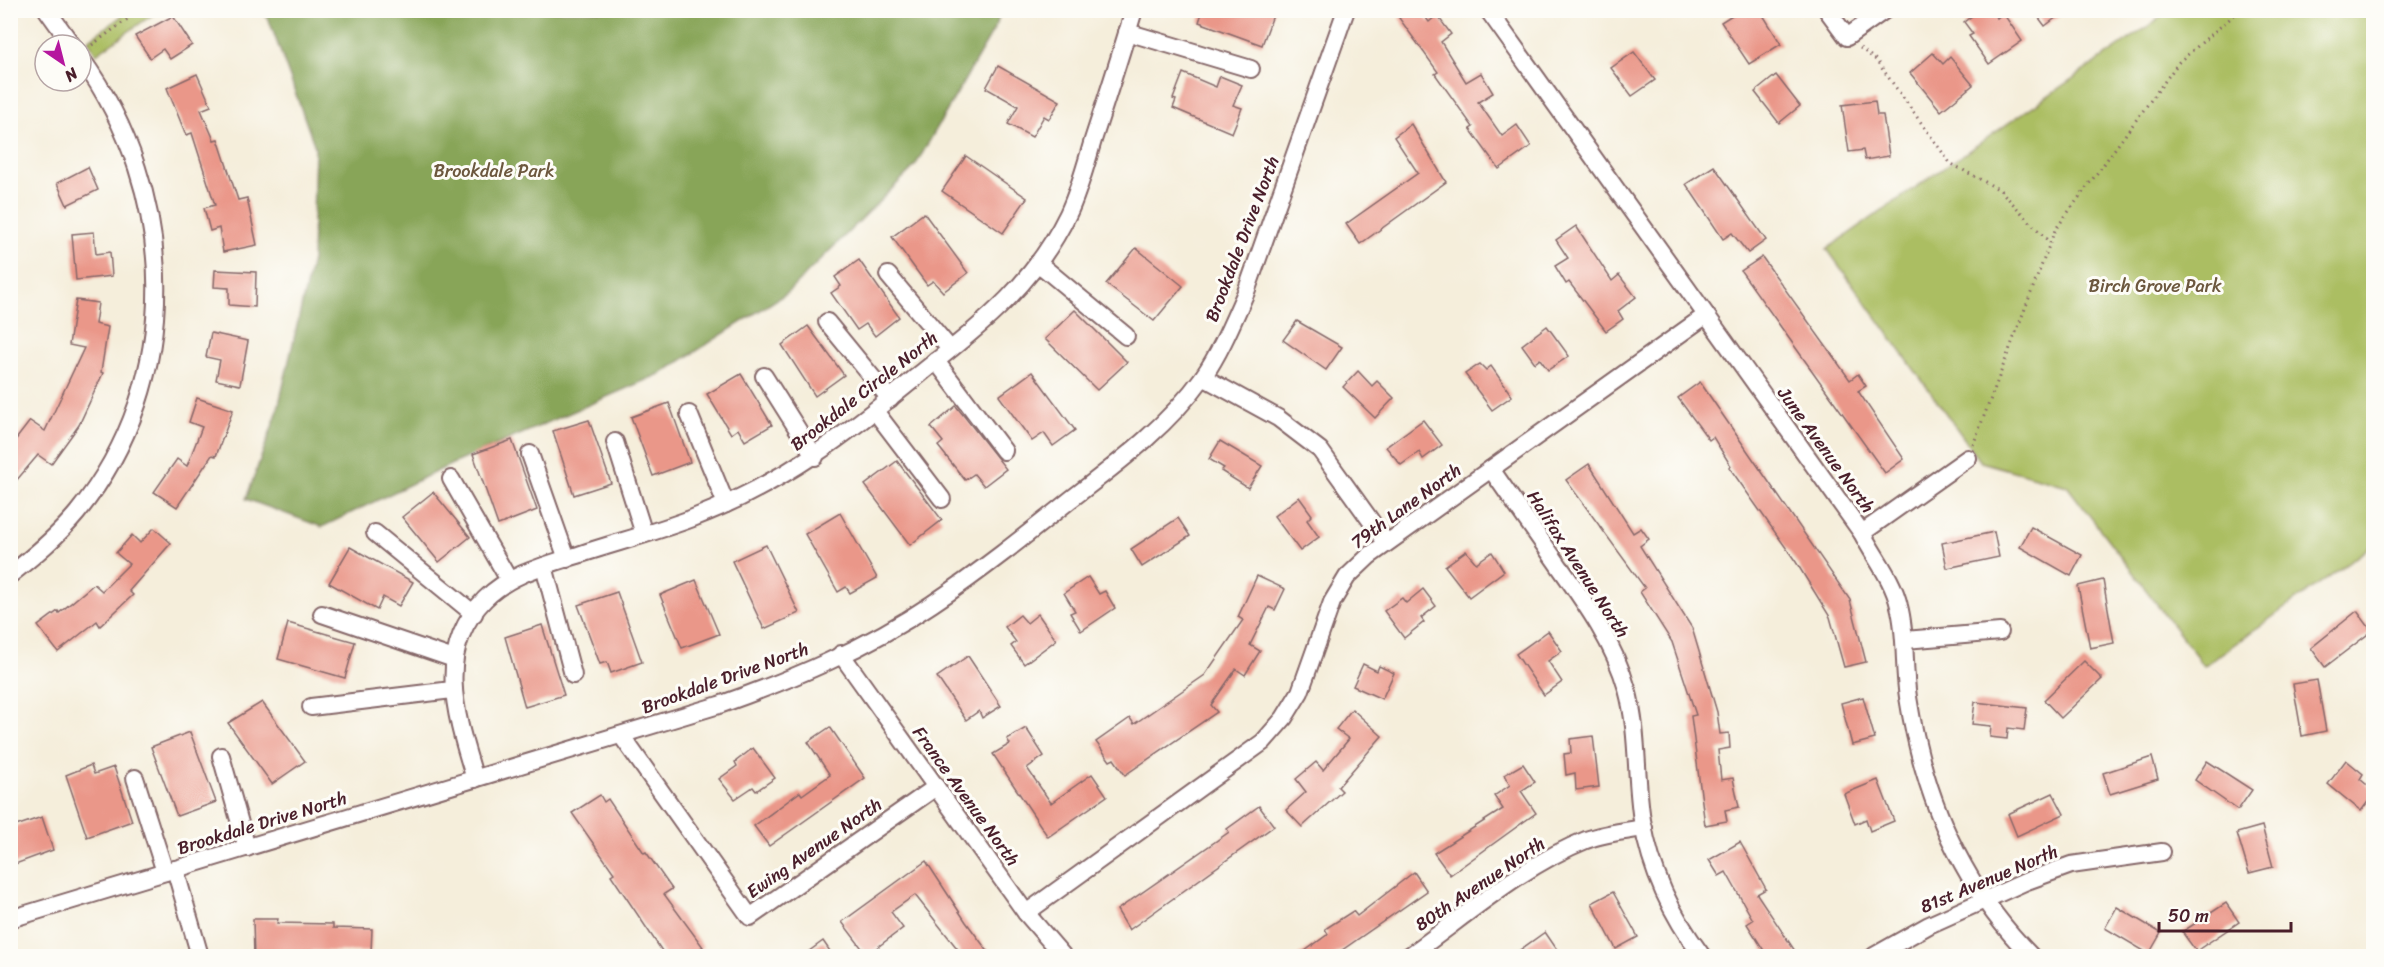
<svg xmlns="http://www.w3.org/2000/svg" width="2384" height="967" viewBox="0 0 2384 967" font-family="Sriracha,sans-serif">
	<rect width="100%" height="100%" fill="#fdfcf7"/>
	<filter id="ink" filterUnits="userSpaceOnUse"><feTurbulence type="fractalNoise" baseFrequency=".0167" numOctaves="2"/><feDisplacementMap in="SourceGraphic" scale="12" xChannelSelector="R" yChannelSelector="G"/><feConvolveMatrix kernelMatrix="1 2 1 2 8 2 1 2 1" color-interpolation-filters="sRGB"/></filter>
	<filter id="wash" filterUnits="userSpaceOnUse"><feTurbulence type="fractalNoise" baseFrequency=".008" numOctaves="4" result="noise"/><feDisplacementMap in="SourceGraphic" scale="24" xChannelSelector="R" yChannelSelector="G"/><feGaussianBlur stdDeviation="1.35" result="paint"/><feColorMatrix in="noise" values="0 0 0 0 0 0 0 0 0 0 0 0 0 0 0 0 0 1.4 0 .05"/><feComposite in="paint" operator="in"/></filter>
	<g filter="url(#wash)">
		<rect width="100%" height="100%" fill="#f5eedb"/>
		<g fill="#abbe62" stroke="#7a6e46" stroke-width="1.5">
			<path d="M129,11H158L96,54L88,40Z"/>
			<path d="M2170,11H2373V545L2204,666L2067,486L1981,462L1827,249Z"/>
		</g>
		<path fill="#88a558" stroke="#696242" stroke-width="1.5" d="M261,11H1000L997,24L915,166L787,293L662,373L452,464L322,527L246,499L277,413L312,260L315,147L269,20Z"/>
		<g id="blocks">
			<g fill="#ea9789">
				<path d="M1203,10H1275L1262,45L1199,22Z"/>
				<path d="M1410,10H1420L1429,22L1437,15L1451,34L1441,42L1466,82L1481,73L1493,93L1478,102L1502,136L1517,125L1531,146L1499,169L1470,129L1473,127L1435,74L1438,72L1399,18Z"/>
				<path d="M1740,10H1760L1781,44L1749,64L1721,22Z"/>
				<path d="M1980,10H1992L1997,18L2003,13L2022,41L1989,64L1969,36L1973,34L1964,22Z"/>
				<path d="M2033,10H2066L2045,26Z"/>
				<path d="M173,16L192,45L170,59L163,49L150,58L135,36Z"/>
				<path d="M1634,52L1655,80L1632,96L1611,68Z"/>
				<path d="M1933,53L1943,64L1950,57L1973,85L1941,111L1910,73Z"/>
				<path d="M998,66L1060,101L1049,119L1044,116L1032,137L1008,124L1018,106L986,88Z"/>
				<path d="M1183,73L1216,87L1220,76L1242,85L1233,105L1242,108L1232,133L1173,108L1176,100L1173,99Z"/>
				<path d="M197,74L211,106L201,110L214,140L218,139L238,200L247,198L257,245L223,252L219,228L210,231L204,208L215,205L192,133L186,135L167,88Z"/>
				<path d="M1776,75L1800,106L1779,123L1755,92Z"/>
				<path d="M1875,101L1877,115H1883L1889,156L1865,160L1863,150L1849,152L1842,105Z"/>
				<path d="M1411,124L1446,182L1360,244L1346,224L1418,173L1394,137Z"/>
				<path d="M966,156L1027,198L1003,233L942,191Z"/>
				<path d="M1714,166L1766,240L1748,253L1732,233L1723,239L1686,184Z"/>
				<path d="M88,167L98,190L67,205L57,183Z"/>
				<path d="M924,213L968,273L943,292L933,281L927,285L892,237Z"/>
				<path d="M1576,226L1612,281L1619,275L1636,297L1618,311L1623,319L1606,331L1569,282L1566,284L1555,266L1568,258L1556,240Z"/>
				<path d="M94,232L96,254L110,252L112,276L76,280L72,234Z"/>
				<path d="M1136,248L1183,286L1154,321L1106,284Z"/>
				<path d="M1762,257L1850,380L1858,374L1866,386L1858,391L1904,459L1885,473L1741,271Z"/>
				<path d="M859,260L899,317L875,336L866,324L857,330L831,293L841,286L835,277Z"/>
				<path d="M215,270L256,272L255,307L229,305V288L214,287Z"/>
				<path d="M76,300L98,303L95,324L108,327L101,372L103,373L79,425L51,464L38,455L10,488V447L30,421L45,431L84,348L69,345Z"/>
				<path d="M1075,310L1127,362L1097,390L1045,339Z"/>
				<path d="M1297,321L1342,347L1326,370L1283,340Z"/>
				<path d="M808,326L844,375L815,396L782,345Z"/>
				<path d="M1547,326L1569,356L1548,370L1540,359L1535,363L1522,345Z"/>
				<path d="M211,333L248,341L240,385L216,380L220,360L206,357Z"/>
				<path d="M1480,364L1486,370L1491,366L1512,396L1492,410L1465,374Z"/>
				<path d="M1358,371L1372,386L1377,381L1394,398L1375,418L1343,387Z"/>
				<path d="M1032,372L1075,430L1053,446L1044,433L1032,441L999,396Z"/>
				<path d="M741,374L772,425L745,441L738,429L731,434L707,394Z"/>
				<path d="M1700,382L1850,600L1866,662L1844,667L1830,617L1796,562L1729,467L1731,466L1713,437L1709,440L1678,398Z"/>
				<path d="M197,398L233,410L216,456L212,455L177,507L154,492L177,459L187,466L202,427L189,422Z"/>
				<path d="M669,403L690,462L653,476L631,417Z"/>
				<path d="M956,406L1006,469L984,486L974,474L965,480L938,446L943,442L931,427Z"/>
				<path d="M589,420L611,483L574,495L553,431Z"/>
				<path d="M1423,420L1442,445L1423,459L1419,452L1401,465L1386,447Z"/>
				<path d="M512,440L537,510L498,525L473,454Z"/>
				<path d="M1220,441L1262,466L1248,488L1221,471L1224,468L1209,459Z"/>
				<path d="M897,461L942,520L910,545L865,485Z"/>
				<path d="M1589,464L1633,533L1641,528L1649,539L1640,546L1692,628L1717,712L1720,734L1729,733L1730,748L1718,750L1721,780L1733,778L1739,807L1725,810L1727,821L1705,825L1691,716L1696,715L1672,642L1640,592L1645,588L1566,480Z"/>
				<path d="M433,492L470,537L439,562L402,517Z"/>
				<path d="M1299,497L1312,515L1307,520L1319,537L1300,551L1274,516Z"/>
				<path d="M840,513L877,578L850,593L846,587L838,592L805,534Z"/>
				<path d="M1178,518L1190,536L1142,567L1131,549Z"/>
				<path d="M2031,527L2082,555L2071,576L2020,547Z"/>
				<path d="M154,528L171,543L129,591L133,595L100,626L97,621L58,652L38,626L58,611L59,613L94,584L102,591L129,564L116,553L132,535L140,543Z"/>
				<path d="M1994,532L1999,557L1947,568L1942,543Z"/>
				<path d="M766,545L799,613L764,629L732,561Z"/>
				<path d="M350,547L413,582L399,606L383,597L377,610L329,583Z"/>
				<path d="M1466,551L1476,563L1492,552L1504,571L1469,597L1445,566Z"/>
				<path d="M1257,576L1285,589L1275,610L1269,607L1250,645L1260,651L1245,675L1236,669L1211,705L1217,712L1125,775L1114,759L1110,761L1096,742L1130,718L1134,724L1205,675L1243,620L1238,617Z"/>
				<path d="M1088,577L1099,594L1105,591L1115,608L1081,631L1070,613L1075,611L1064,593Z"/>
				<path d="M696,580L719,634L682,648L660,595Z"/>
				<path d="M2103,580L2114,643L2090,648L2078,586Z"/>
				<path d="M1423,589L1436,606L1421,618L1424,622L1404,638L1384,611L1402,598L1406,603Z"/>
				<path d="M617,592L642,662L611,673L607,662L600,664L578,605Z"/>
				<path d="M2357,611L2372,631L2325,667L2311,648Z"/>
				<path d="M1038,614L1056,640L1024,664L1011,646L1016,642L1005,627L1020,615L1027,623Z"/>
				<path d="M288,623L355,642L345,678L278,659Z"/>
				<path d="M542,625L564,695L525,707L505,637Z"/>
				<path d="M1548,631L1562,651L1548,661L1562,682L1544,695L1516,654Z"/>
				<path d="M968,656L1001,706L982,718L979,711L966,720L937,677Z"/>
				<path d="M2084,661L2102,679L2061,718L2044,700Z"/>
				<path d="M1363,664L1377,671L1379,666L1394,673L1382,699L1353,686Z"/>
				<path d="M2317,680L2326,731L2302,736L2293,684Z"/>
				<path d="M1863,697L1875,739L1852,745L1841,703Z"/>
				<path d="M262,702L305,761L272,784L228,723Z"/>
				<path d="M1975,702L2027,708L2024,730L2008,728L2007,739L1990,737L1991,726L1972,724Z"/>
				<path d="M1352,709L1382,736L1338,787L1342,791L1302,827L1286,810L1306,792L1296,779L1316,762L1323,770L1349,739L1336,729Z"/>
				<path d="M830,727L865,778L769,846L754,826L800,792L802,795L830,775L808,742Z"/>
				<path d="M1026,728L1044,756L1027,768L1051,803L1092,774L1107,796L1048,837L993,754L1010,744L1007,739Z"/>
				<path d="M190,732L216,802L177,816L151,747Z"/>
				<path d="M1593,736L1599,787L1576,790L1575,773L1566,775L1564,754L1571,753L1570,739Z"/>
				<path d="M753,748L775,778L756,791L753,787L735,799L719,779L737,766L735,762Z"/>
				<path d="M2152,757L2158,779L2110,794L2103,773Z"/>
				<path d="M2346,760L2363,774L2360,779L2373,790V795L2361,811L2328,784Z"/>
				<path d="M2207,761L2252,790L2238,810L2195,780Z"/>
				<path d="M1523,764L1535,782L1521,791L1536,813L1450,875L1434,853L1503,809L1494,796L1510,785L1504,775Z"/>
				<path d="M91,765L94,774L114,767L132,821L87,837L66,775Z"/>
				<path d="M1878,780L1894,821L1870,831L1866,819L1855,824L1844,794Z"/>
				<path d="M2053,793L2064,814L2017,836L2008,814Z"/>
				<path d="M600,795L604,802L608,799L644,853L646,852L672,889L664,894L703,947L699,949L704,957H666L611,875L614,873L572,813Z"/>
				<path d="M1259,806L1274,826L1129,930L1117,910L1229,832L1227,829Z"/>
				<path d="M42,817L53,850L10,866V828Z"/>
				<path d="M2262,826L2273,867L2249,873L2237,833Z"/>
				<path d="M1740,842L1766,889L1757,894L1799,957H1768L1747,924L1753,920L1726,872L1719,876L1709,860Z"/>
				<path d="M926,861L966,922L992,957H964L915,895L891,912L903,928L867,955L842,922Z"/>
				<path d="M1414,872L1427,891L1332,957H1297L1328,934L1325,929L1353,911L1357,916Z"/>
				<path d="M1613,892L1638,937L1616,949L1592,903Z"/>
				<path d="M2226,903L2239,922L2196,951L2182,932Z"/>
				<path d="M2117,907L2161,933L2149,954L2105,928Z"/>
				<path d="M253,919H278L277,923L333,924V928L372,929L371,952L312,951V957H254Z"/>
				<path d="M1545,932L1558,951L1550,957H1510Z"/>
				<path d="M823,941L834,957H801Z"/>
			</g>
		</g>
	</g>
	<g filter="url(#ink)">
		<use href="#blocks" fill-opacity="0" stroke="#866769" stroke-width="1.5"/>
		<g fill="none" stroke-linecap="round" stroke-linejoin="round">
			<defs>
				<g id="minor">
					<path d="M47,10L72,45"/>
					<path d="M1488,10L1862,533C1874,557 1893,579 1899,606C1907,636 1903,666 1908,697C1923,794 1961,885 2031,956"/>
					<path d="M1827,10L1847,37L1885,10"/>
					<path d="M1127,32L1251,69"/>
					<path d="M1038,263L1126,336"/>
					<path d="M888,275L950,349"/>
					<path d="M827,322L890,399"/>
					<path d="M936,361L1004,451"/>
					<path d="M764,376L815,457"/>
					<path d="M1203,377L1278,418L1320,450L1386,542"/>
					<path d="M875,411L942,499"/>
					<path d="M689,414L726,504"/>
					<path d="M615,442L644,534"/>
					<path d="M530,454L567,559"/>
					<path d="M1491,469C1513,501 1536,533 1559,566C1586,604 1614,643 1627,689C1639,733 1635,776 1642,820C1651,872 1671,914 1702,956"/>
					<path d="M451,479L509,580"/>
					<path d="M375,533L474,614"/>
					<path d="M1862,533L1968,458"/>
					<path d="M544,566L573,675"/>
					<path d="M10,575C34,556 57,537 77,513C185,380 179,194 81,58"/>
					<path d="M322,614L454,659"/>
					<path d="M1905,640L2000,632"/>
					<path d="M841,654L1026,913L1063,956"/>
					<path d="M311,707L452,690"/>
					<path d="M621,735L750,917L936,787"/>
					<path d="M221,756L247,848"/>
					<path d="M135,778L165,872"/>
					<path d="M475,779C457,719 433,651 485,599C511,573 547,565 581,554C618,542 656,532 693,518C784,483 847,434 920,374C981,325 1033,286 1068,214C1079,191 1086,164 1093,140C1107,97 1121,54 1134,10"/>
					<path d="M175,869L200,956"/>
					<path d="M1026,913L1263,742L1284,718L1300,692L1332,602L1347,577L1369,556L1705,316"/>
					<path d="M10,919L719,705C793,679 867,648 932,604C980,572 1025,536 1070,500C1118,463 1167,427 1203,377C1221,351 1233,321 1246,292L1346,10"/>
					<path d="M1409,956C1464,917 1523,865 1586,840C1605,833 1625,831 1644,828"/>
					<path d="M1874,956L1929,925L2027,881L2071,865L2162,852"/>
				</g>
			</defs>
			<use href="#minor" stroke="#866769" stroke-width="20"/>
			<g stroke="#866769" stroke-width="3" stroke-dasharray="1.5 4.5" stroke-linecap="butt">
				<path d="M92,45L140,10"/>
				<path d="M1860,48L1876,60L1950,163L2000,190L2050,243"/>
				<path d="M1973,445L2055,230L2179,62L2240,10"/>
			</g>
			<use href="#minor" stroke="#fff" stroke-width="16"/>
		</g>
	</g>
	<g text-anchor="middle" stroke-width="6" stroke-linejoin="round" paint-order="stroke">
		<g font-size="18" fill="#6c573e" stroke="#fdfcf7">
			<text x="494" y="177">Brookdale Park</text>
			<text x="2155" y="292">Birch Grove Park</text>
		</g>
		<g font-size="18" fill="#4a1f2b" stroke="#fdfcf7">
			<text transform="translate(1242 239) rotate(-69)" y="6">Brookdale Drive North</text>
			<text transform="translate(864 391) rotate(-38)" y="6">Brookdale Circle North</text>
			<text transform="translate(1826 450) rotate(54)" y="6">June Avenue North</text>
			<text transform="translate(1406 506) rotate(-36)" y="6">79th Lane North</text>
			<text transform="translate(1578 564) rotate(57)" y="6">Halifax Avenue North</text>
			<text transform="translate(725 678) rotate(-20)" y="6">Brookdale Drive North</text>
			<text transform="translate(966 796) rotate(54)" y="6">France Avenue North</text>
			<text transform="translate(262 823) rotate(-17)" y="6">Brookdale Drive North</text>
			<text transform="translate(814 848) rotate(-35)" y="6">Ewing Avenue North</text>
			<text transform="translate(1989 879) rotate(-23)" y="6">81st Avenue North</text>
			<text transform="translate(1480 884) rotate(-34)" y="6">80th Avenue North</text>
		</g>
	</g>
	<rect width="2384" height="967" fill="none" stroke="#fdfcf7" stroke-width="36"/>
	<g transform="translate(63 63) rotate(145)"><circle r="28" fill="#fdfcf7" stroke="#b5a4a5" stroke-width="1.5"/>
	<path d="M0-4.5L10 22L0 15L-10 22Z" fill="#b5179e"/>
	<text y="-9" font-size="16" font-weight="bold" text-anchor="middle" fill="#4a1f2b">N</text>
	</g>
	<path d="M2159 922v9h132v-9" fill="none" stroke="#4a1f2b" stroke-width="3"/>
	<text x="2168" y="922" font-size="18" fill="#4a1f2b" stroke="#fdfcf7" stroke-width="4.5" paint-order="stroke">50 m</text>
</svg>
